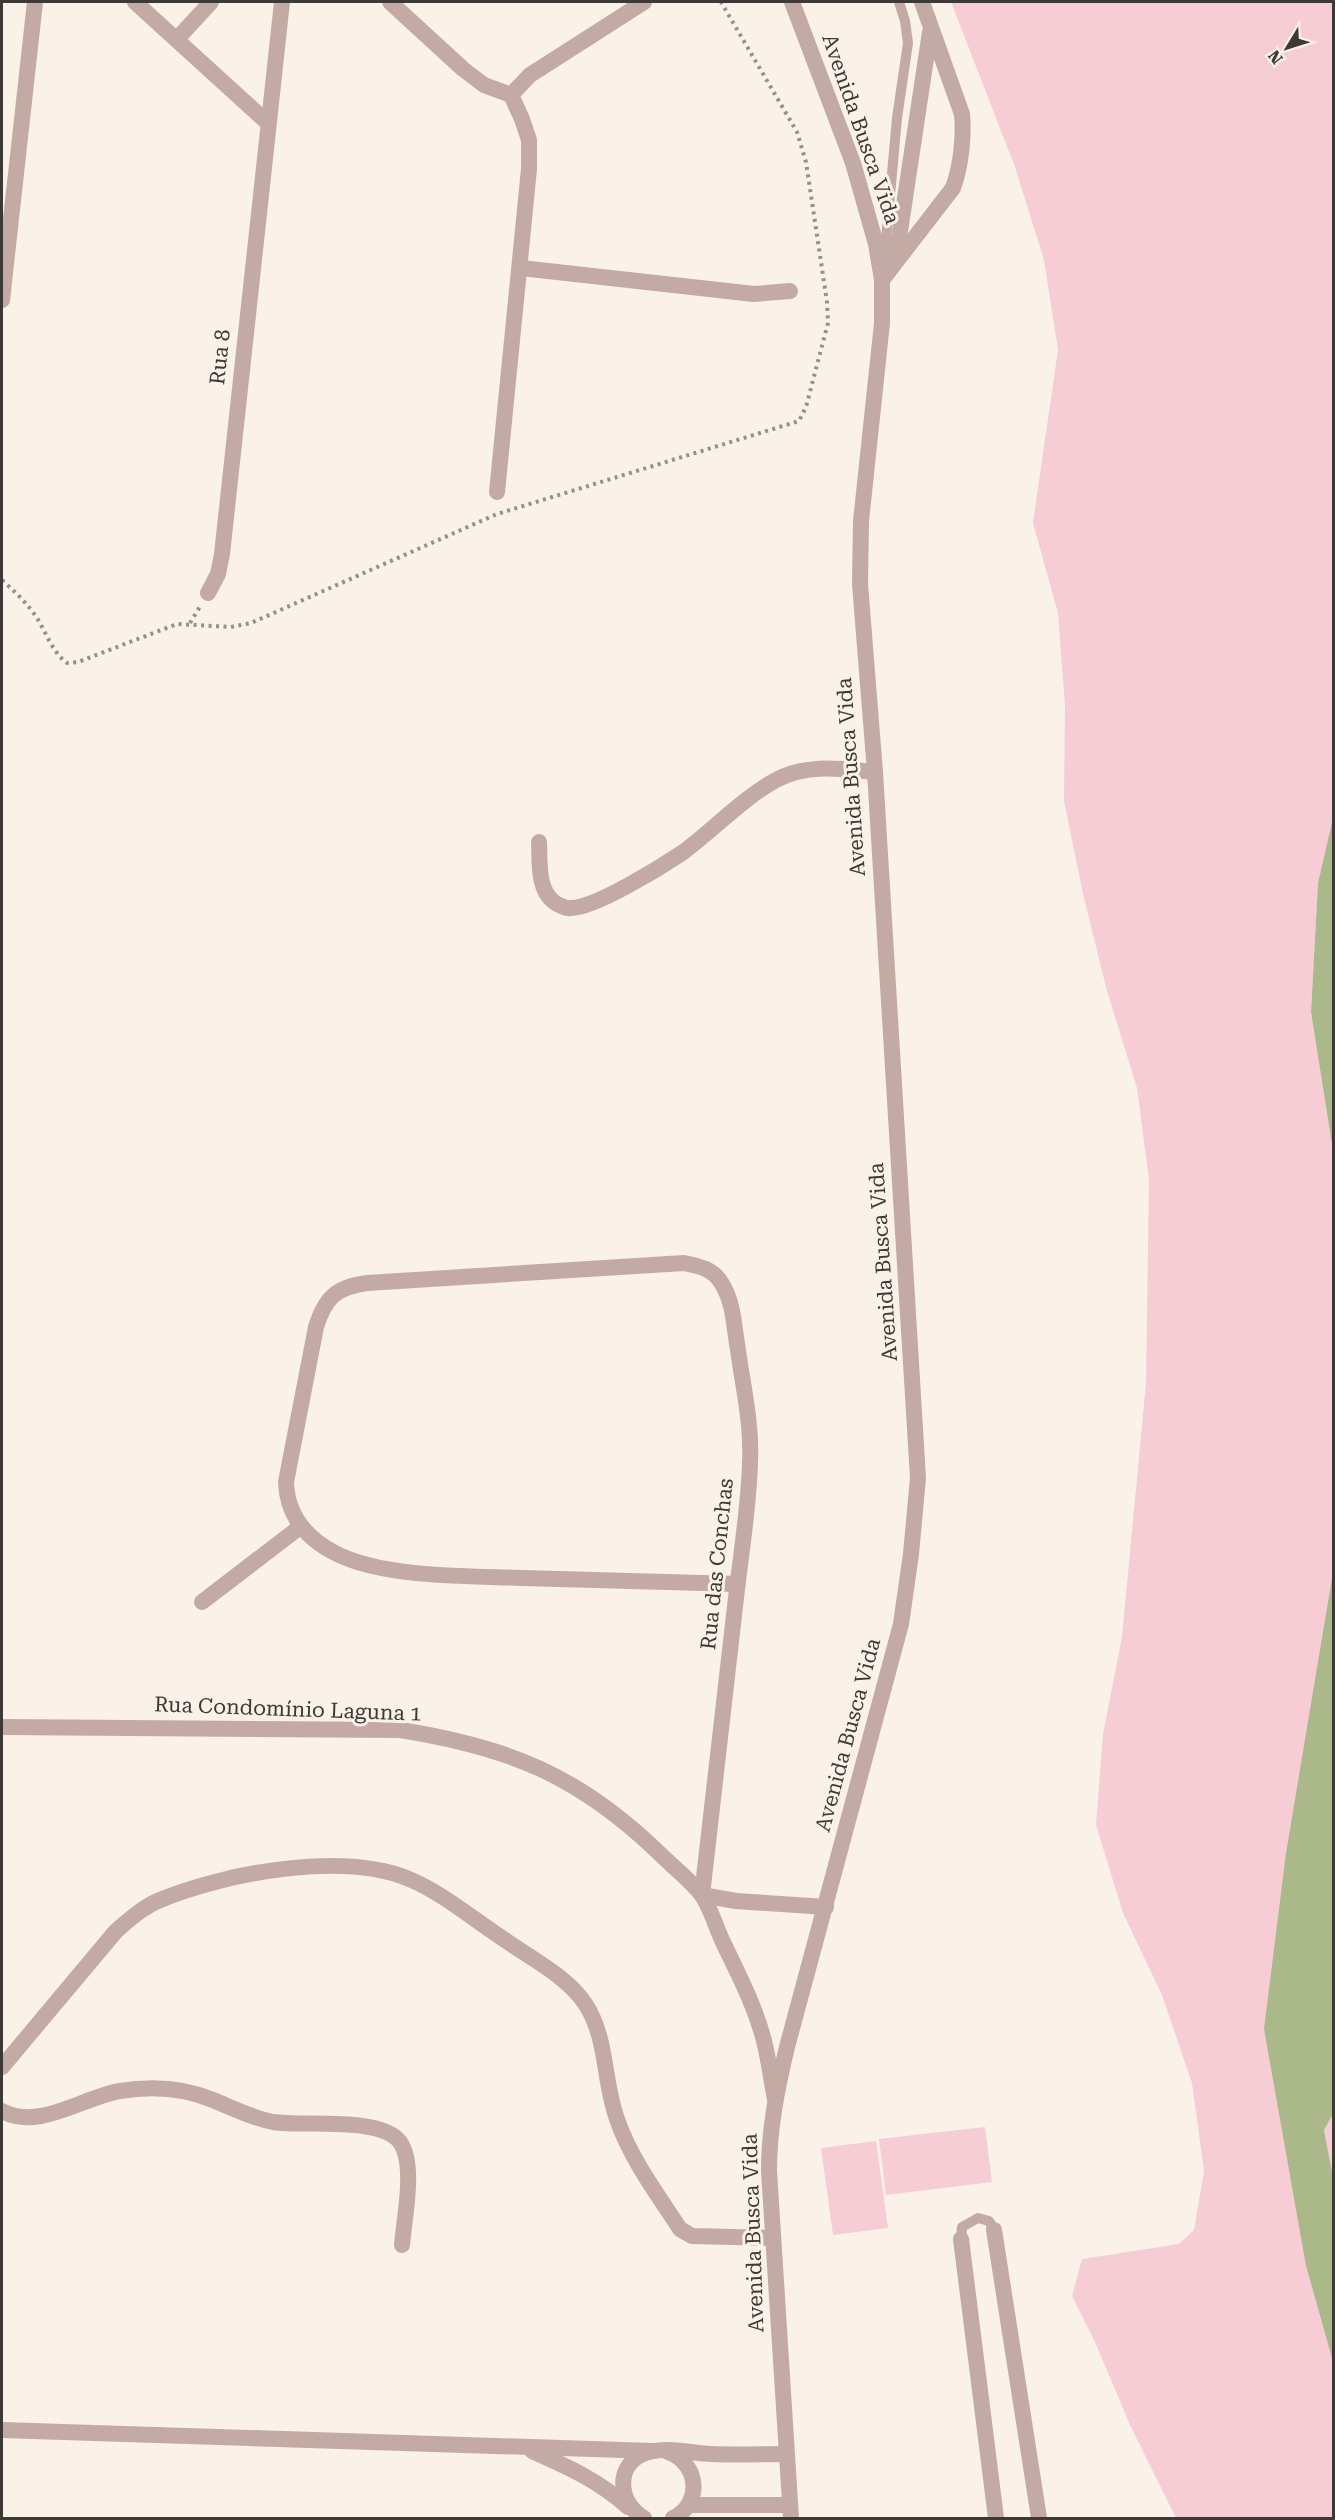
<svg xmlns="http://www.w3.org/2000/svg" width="1335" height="2520" viewBox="0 0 1335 2520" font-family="'Roboto Serif',serif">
	<rect width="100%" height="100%" fill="#faf1e8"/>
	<g fill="#f6cdd5">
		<path d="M951,2H1333L1334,818L1318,883L1311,1012L1333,1151L1334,1572L1286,1853L1306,2266L1333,2362V2518H1176L1130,2425L1095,2342L1072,2296L1082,2259L1179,2244L1194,2230L1204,2171L1192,2083L1162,1995L1123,1913L1096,1825L1103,1734L1122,1637L1146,1383L1149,1180L1137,1088L1107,991L1083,894L1064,801L1065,706L1058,613L1033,523L1058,350L1044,260L1015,167Z"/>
		<path d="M1333,2112V2183L1324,2129Z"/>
		<path d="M985,2127L992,2182L886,2195L879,2139Z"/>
		<path d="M876,2141L888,2228L833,2235L821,2148Z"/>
	</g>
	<g fill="#abb98a">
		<path d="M1333,818V1151L1311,1012L1318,883Z"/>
		<path d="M1333,1572L1334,2112L1324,2130L1334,2183L1333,2362L1306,2266L1264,2029L1286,1853Z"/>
	</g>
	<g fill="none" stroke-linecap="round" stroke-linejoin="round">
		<g stroke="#95908a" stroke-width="4" stroke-dasharray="3 4.5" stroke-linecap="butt">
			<path d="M2,580C14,591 25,601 35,615C46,631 51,651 67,663L78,662L177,624L231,627L251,623L497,514L799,421L806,407L828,323L827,302L806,162L797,132L721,2"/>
			<path d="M190,623L201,605"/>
		</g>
		<g stroke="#c3aaa5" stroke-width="10">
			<path d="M884,262L897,118L908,43L905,21L899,2"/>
			<path d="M961,2239L962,2227L978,2218L989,2221L994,2230"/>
		</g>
		<g stroke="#c3aaa5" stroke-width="16">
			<path d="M135,2L268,123"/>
			<path d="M390,2L463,69L484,85L511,95L522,119L529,140V169L497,492"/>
			<path d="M177,39L211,2"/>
			<path d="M511,95L530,75L644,2"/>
			<path d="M896,258L930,32"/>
			<path d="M521,268L754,294L790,291"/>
			<path d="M882,280L953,188C961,166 964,137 962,114L922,2"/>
			<path d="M2,300L35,2"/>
			<path d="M208,593L218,574L222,554L282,2"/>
			<path d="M539,842C540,862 537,889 554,902C558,905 567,909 571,908C595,908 661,867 682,853C713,830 743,798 776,780C807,763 842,769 875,772"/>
			<path d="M202,1602L300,1527"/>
			<path d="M2,1727L400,1730C508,1747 578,1775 658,1852C672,1866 689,1879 701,1894C710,1906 715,1925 722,1940C737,1972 755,2005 764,2041C769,2060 771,2080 775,2099"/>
			<path d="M702,1895C714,1793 726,1691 737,1589C742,1547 749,1504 750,1462C752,1424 743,1387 738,1350C734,1328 734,1303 722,1284C714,1269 699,1266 684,1263L367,1283C336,1287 325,1298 316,1327L286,1482C287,1515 306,1538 335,1553C383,1578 469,1576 523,1578C595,1580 666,1582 738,1584"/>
			<path d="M702,1895L736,1901L826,1907"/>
			<path d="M2,2067L116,1931C130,1919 143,1907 160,1900C225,1873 343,1851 409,1879C443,1893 474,1920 505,1940C532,1959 568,1977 586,2005C608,2040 603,2081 617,2119C630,2158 658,2195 680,2229L692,2236L773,2238"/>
			<path d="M2,2111C39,2131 83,2097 120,2091C151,2086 184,2088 213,2100C233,2108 252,2118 273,2122C304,2127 381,2116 400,2142C416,2165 404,2218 402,2245"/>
			<path d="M994,2230L1039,2518"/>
			<path d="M961,2239L996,2518"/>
			<path d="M2,2430L653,2451"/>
			<path d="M532,2451C568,2467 598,2480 628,2507"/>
			<path d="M668,2452C699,2463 703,2504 673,2518"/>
			<path d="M689,2505H790"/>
			<path d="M644,2518C620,2505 614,2469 641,2455C661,2445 690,2453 711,2454C736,2455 761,2454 786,2454"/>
		</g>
		<path stroke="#c3aaa5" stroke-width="16" d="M791,2518L769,2171C769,2128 777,2089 787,2047L901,1624L911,1554L918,1478L875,772L860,584L861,521L882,323V280L876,244L853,163L792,2"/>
	</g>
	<g text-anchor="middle" stroke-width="6" stroke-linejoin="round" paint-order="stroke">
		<g font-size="21" fill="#3c3936" stroke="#faf1e8">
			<text transform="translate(861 129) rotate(71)" y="7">Avenida Busca Vida</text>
			<text transform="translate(220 357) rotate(-84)" y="7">Rua 8</text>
			<text transform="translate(851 777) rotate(-94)" y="7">Avenida Busca Vida</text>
			<text transform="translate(883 1262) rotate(-94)" y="7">Avenida Busca Vida</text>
			<text transform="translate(717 1564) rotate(-84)" y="7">Rua das Conchas</text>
			<text transform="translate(288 1709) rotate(2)" y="7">Rua Condomínio Laguna 1</text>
			<text transform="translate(848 1735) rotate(-75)" y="7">Avenida Busca Vida</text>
			<text transform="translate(753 2233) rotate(-92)" y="7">Avenida Busca Vida</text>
		</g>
	</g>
	<rect width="1335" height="2520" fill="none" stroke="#3c3936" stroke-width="6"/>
	<g transform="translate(1287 48) rotate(232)" stroke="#faf1e8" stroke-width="4.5" paint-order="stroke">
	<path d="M0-4.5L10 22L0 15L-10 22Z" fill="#3c3936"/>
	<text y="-9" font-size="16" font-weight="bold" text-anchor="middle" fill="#3c3936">N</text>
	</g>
</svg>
